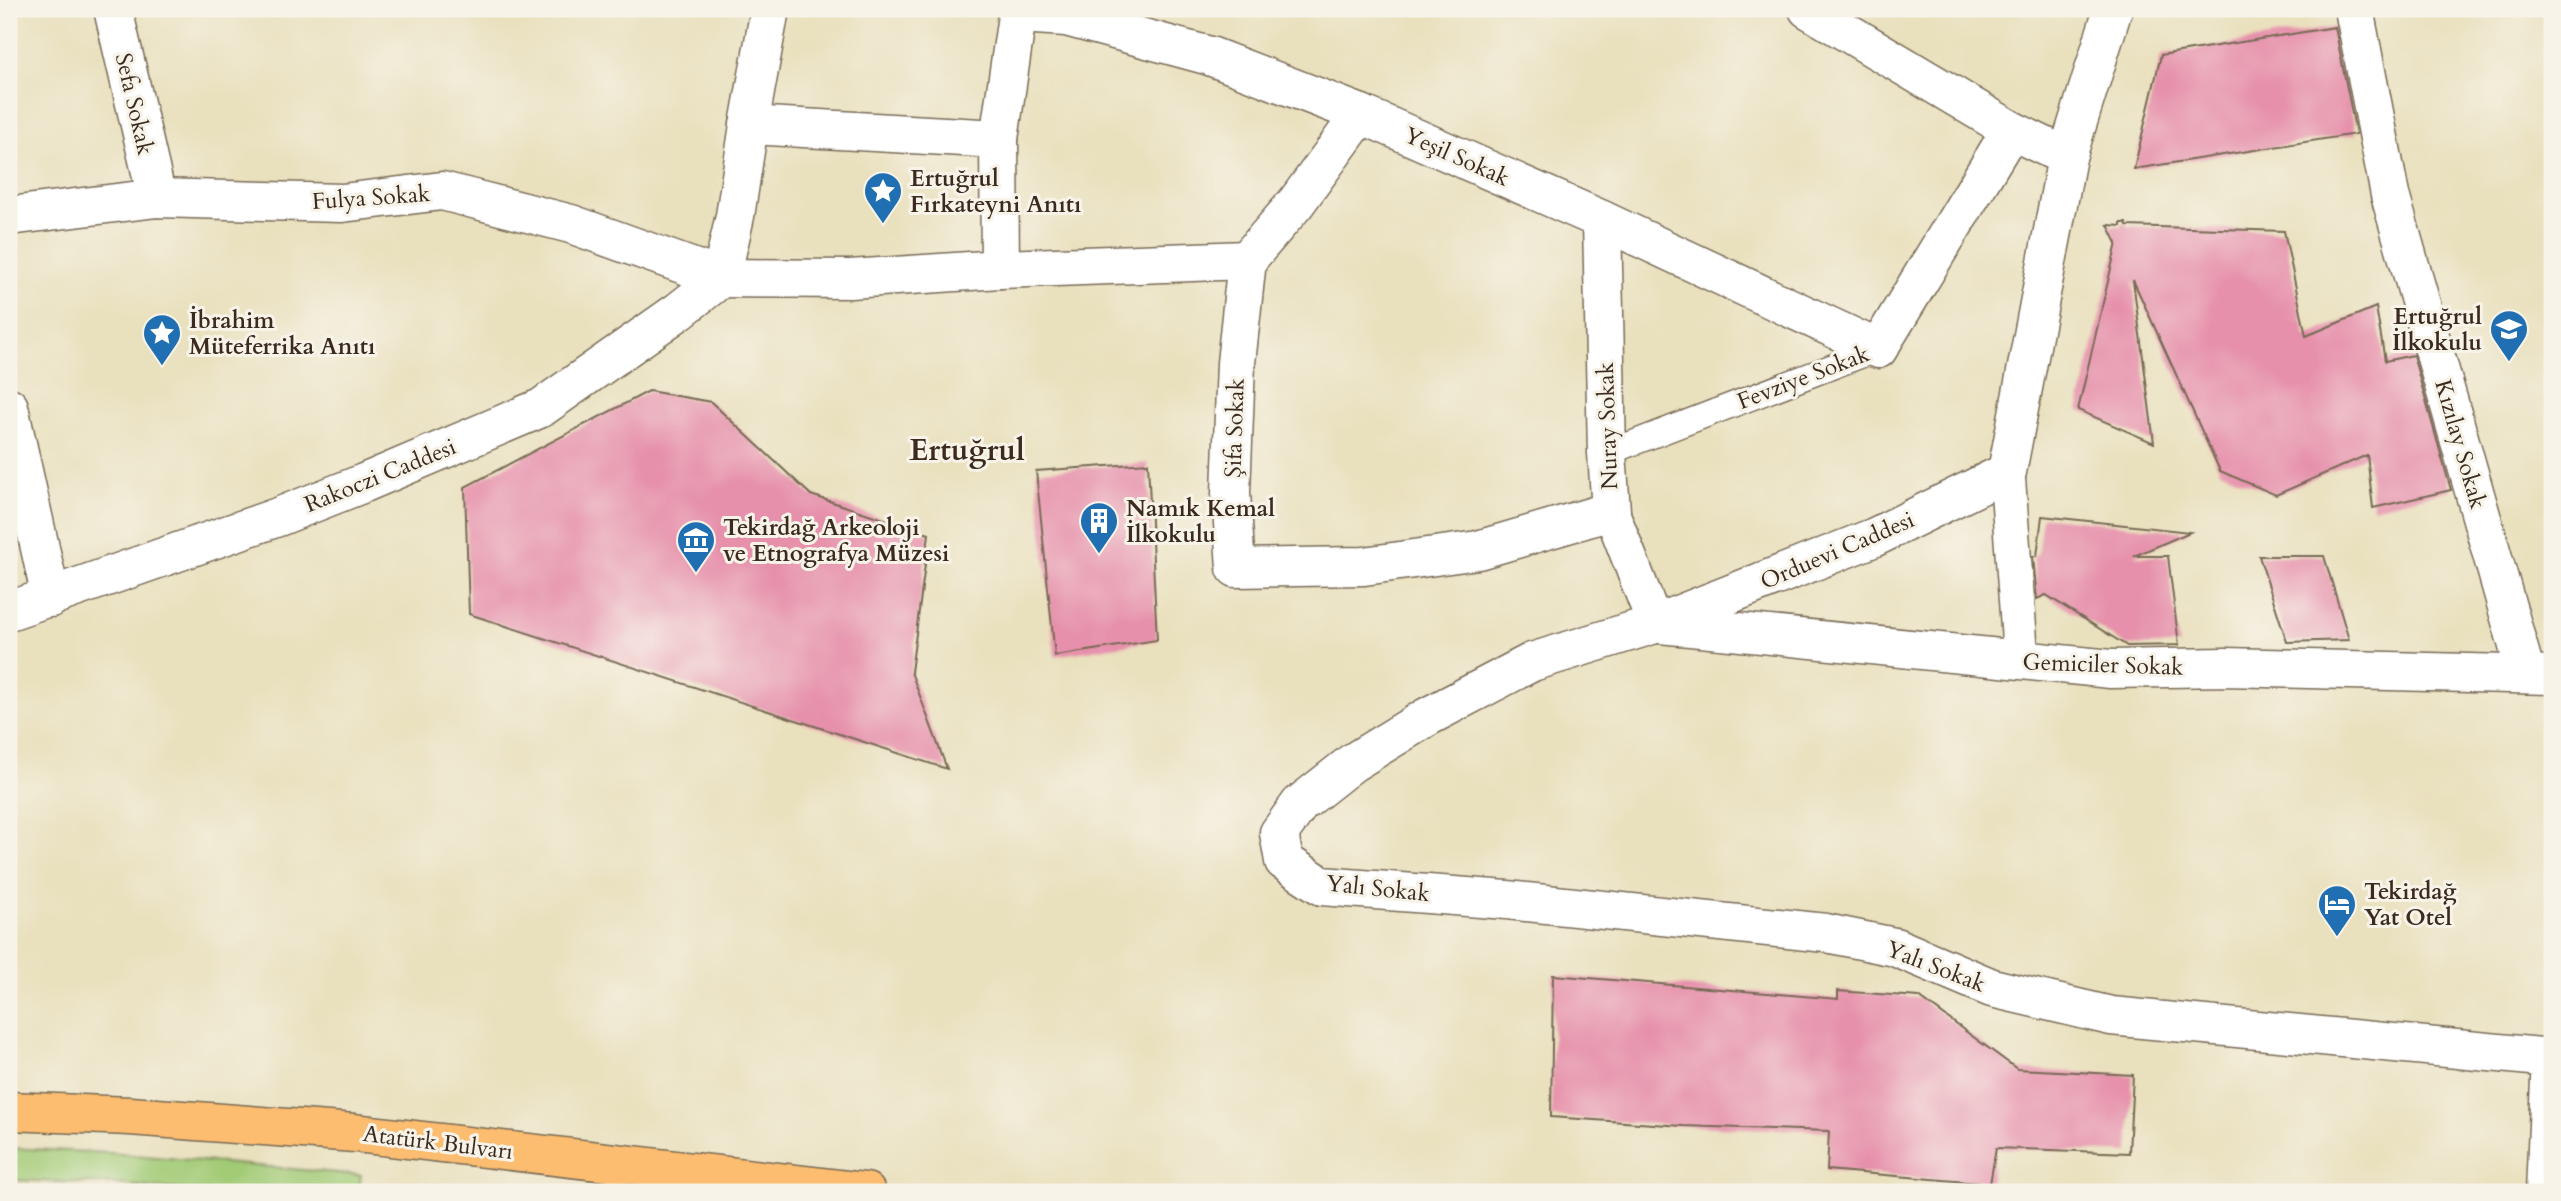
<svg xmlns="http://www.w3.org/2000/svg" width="2561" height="1201" viewBox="0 0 2561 1201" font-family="Cardo,serif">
	<rect width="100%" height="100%" fill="#f7f3e8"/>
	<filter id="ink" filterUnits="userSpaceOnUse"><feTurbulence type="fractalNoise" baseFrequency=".0143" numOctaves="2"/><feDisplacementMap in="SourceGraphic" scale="14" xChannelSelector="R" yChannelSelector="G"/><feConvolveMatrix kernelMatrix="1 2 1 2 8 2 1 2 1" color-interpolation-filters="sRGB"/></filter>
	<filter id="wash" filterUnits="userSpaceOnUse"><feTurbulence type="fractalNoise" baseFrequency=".00686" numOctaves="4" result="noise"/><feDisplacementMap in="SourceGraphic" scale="28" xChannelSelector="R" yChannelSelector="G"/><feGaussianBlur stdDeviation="1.57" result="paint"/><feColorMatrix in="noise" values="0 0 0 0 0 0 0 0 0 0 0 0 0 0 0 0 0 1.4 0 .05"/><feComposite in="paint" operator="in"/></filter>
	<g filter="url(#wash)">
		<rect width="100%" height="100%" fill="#e9e0bd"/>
		<path fill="#a2cb76" stroke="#6e7a4a" stroke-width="2" d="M9,1148L111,1153L361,1175L359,1192H205L114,1184L9,1180Z"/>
		<g id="blocks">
			<g fill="#e690ab">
				<path d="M2335,27L2356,134L2134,169L2161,55Z"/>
				<path d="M2121,223H2126L2127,226L2284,231L2306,336L2376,307L2385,361L2413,355L2451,490L2373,508L2367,455L2276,495L2220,471L2133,280L2154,443L2078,410L2117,243L2108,225L2121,226Z"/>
				<path d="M649,391L711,402L811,495L929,534L911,672L947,769L469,614L465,487Z"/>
				<path d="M1148,463L1157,640L1055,656L1036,471Z"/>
				<path d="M2042,516L2190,532L2134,556H2168L2179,645L2127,646L2046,595L2037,599L2033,556H2037Z"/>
				<path d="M2259,556H2324L2349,640L2287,642Z"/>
				<path d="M1553,975L1838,999V991L1919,997L2017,1069L2133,1075L2129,1153L1996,1148L1990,1184L1827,1170L1829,1131L1683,1126L1551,1117Z"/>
			</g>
		</g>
	</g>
	<g filter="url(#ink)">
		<use href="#blocks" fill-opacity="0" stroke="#786a56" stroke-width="2"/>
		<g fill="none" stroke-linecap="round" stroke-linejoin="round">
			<defs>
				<path id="service" d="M1607,453L1878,349"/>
				<g id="pedestrian">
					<path d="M2007,472L2021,661"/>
					<path d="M1611,511L1655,624"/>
				</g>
				<g id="minor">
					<path d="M113,9L157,198"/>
					<path d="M1808,9L2011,130L2067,157"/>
					<path d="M2113,9L2067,157L2007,472L1875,537L1655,624L1532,662L1427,717L1352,763L1300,804L1279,833L1284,861L1322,886L1507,900L1826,933L1895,947L1992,988L2111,1016L2552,1058"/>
					<path d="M2354,9L2390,195L2526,674"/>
					<path d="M1019,14L1066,17L1210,56L1361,114L1602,220L1878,349L2011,130"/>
					<path d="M1361,114L1296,203L1247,260L1236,363L1231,493L1236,568L1364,566L1478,550L1611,511L1607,453L1602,220"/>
					<path d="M749,125L999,139"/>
					<path d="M9,216L157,198L342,203L442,191L571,224L721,278L850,279L1000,269L1247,260"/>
					<path d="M1000,269L999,139L1018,9"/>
					<path d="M9,407L51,598"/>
					<path d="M1660,624L2111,669L2225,667L2552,675"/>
					<path d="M2545,1192L2551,1058"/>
				</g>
				<path id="tertiary" d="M9,611L278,517L364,483L541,408L679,311L721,278L735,216L749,125L770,9"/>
				<path id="primary" d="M9,1111L130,1116L355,1133L866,1192"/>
			</defs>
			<use href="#service" stroke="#786a56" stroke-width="27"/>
			<use href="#pedestrian" stroke="#786a56" stroke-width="38"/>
			<use href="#minor" stroke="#786a56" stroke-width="41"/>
			<use href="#tertiary" stroke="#786a56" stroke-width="41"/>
			<use href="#primary" stroke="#786a56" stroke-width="41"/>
			<use href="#service" stroke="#fff" stroke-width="24"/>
			<use href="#pedestrian" stroke="#fff" stroke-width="35"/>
			<use href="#minor" stroke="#fff" stroke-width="38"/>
			<use href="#tertiary" stroke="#fff" stroke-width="38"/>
			<use href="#primary" stroke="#fcbd6f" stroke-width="38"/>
		</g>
	</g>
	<defs>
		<symbol id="sight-pin" viewBox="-11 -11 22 30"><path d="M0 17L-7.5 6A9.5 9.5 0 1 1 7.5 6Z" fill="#1f6fb2" stroke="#f7f3e8"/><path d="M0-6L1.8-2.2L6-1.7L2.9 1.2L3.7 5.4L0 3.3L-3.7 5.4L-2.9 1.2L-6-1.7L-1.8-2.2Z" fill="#fff"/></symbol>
		<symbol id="school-pin" viewBox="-11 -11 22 30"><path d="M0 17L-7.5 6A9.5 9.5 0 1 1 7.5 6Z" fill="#1f6fb2" stroke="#f7f3e8"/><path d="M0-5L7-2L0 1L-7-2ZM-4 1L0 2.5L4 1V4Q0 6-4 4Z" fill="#fff"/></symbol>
		<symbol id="building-pin" viewBox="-11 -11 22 30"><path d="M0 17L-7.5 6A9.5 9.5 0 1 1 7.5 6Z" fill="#1f6fb2" stroke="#f7f3e8"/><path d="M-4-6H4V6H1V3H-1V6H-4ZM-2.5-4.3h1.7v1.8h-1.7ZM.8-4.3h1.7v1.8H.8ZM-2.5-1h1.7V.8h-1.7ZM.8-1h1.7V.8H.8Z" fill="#fff"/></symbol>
		<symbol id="museum-pin" viewBox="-11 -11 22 30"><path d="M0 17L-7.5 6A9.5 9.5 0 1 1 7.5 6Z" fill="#1f6fb2" stroke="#f7f3e8"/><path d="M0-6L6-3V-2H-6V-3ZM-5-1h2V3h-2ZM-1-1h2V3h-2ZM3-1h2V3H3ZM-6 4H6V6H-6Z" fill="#fff"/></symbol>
		<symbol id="hotel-pin" viewBox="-11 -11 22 30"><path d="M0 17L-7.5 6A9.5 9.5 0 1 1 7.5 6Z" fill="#1f6fb2" stroke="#f7f3e8"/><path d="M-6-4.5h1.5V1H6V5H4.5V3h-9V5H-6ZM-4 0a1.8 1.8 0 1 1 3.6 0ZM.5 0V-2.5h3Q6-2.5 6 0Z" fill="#fff"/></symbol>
	</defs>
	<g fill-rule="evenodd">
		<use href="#sight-pin" x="861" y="169" width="44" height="60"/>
		<use href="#school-pin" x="2487" y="307" width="44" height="60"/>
		<use href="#sight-pin" x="140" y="311" width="44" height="60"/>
		<use href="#building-pin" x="1077" y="499" width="44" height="60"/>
		<use href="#museum-pin" x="674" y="518" width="44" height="60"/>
		<use href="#hotel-pin" x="2315" y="882" width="44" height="60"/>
	</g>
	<g text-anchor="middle" stroke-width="6" stroke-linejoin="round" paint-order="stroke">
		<g font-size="23" fill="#3b2a1e" stroke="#f7f3e8">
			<text transform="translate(135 104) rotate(77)" y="8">Sefa Sokak</text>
			<text transform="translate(1457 156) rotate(24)" y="8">Yeşil Sokak</text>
			<text transform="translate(371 197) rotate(-4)" y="8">Fulya Sokak</text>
			<text transform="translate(1803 377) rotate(-21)" y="8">Fevziye Sokak</text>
			<text transform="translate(1607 426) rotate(-92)" y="8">Nuray Sokak</text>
			<text transform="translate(1234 428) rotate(-88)" y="8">Şifa Sokak</text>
			<text transform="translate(2461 444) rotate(74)" y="8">Kızılay Sokak</text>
			<text transform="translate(380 475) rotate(-22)" y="8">Rakoczi Caddesi</text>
			<text transform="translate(1837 550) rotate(-23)" y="8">Orduevi Caddesi</text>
			<text transform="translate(2103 664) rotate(2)" y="8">Gemiciler Sokak</text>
			<text transform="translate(1378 888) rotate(6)" y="8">Yalı Sokak</text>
			<text transform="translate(1936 966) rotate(21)" y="8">Yalı Sokak</text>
			<text transform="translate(438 1142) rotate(7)" y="8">Atatürk Bulvarı</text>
		</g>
		<g font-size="23" font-weight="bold" fill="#3b2a1e" stroke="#f7f3e8" text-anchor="start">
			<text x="910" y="186">Ertuğrul<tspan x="910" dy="26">Fırkateyni Anıtı</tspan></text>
			<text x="2482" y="324" text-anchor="end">Ertuğrul<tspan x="2482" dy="26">İlkokulu</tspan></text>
			<text x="189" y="328">İbrahim<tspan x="189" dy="26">Müteferrika Anıtı</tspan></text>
			<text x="1126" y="516">Namık Kemal<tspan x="1126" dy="26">İlkokulu</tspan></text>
			<text x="723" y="535">Tekirdağ Arkeoloji<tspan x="723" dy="26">ve Etnografya Müzesi</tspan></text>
			<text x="2364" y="899">Tekirdağ<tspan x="2364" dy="26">Yat Otel</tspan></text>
		</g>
		<g font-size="30" font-weight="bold" fill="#3b2a1e" stroke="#f7f3e8">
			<text x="967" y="460">Ertuğrul</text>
		</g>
	</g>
	<rect width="2561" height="1201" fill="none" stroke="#f7f3e8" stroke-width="35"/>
</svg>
